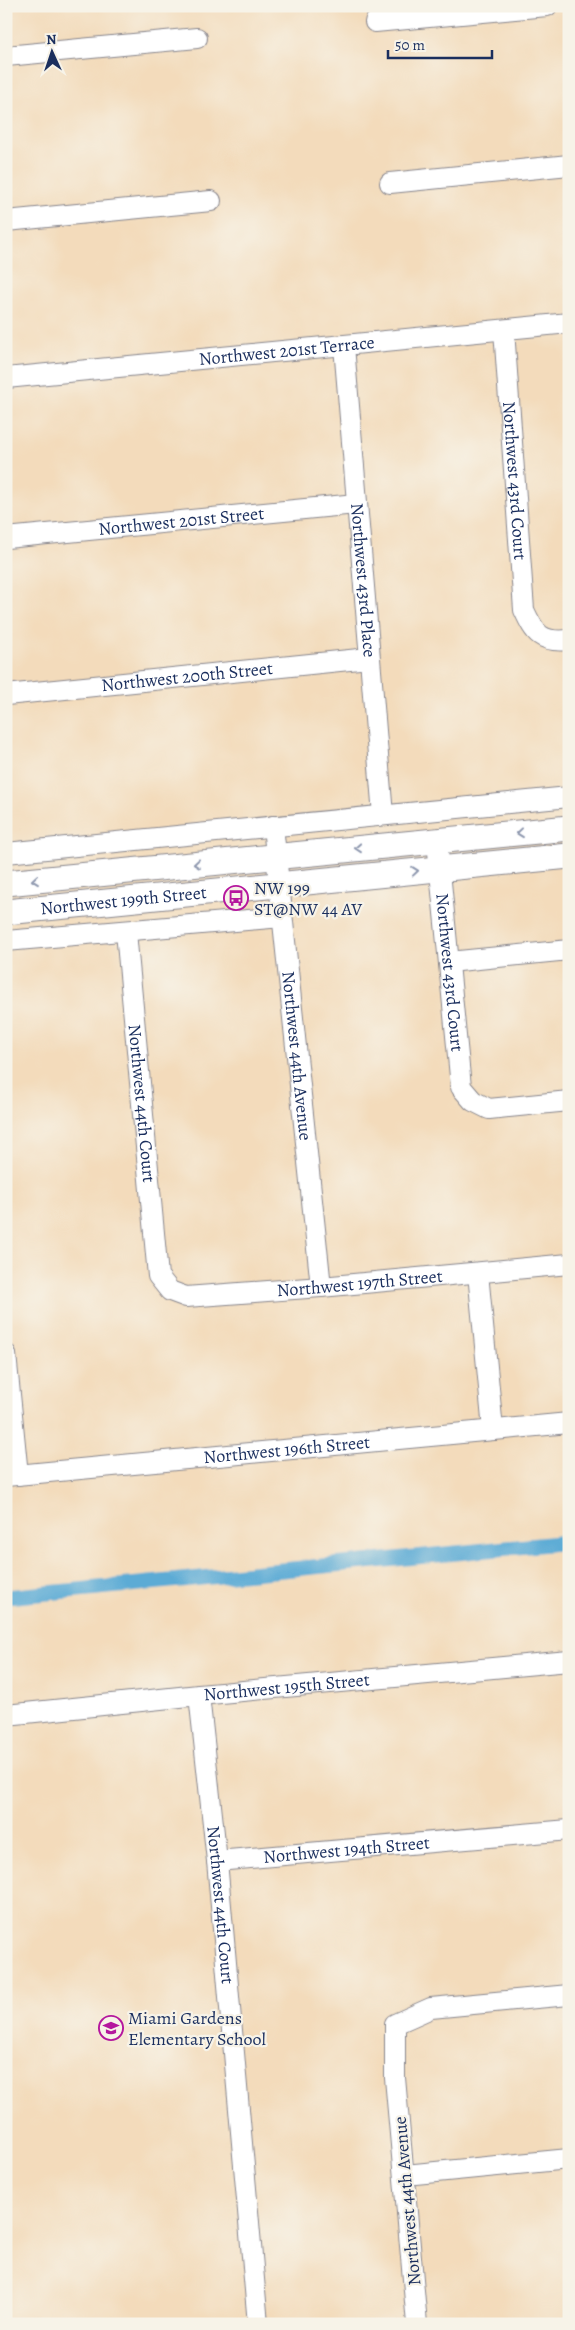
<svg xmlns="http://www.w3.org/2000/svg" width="575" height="2330" viewBox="0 0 575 2330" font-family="Alegreya,serif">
	<rect width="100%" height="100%" fill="#f7f3e8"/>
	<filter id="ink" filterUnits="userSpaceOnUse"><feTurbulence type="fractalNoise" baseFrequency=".02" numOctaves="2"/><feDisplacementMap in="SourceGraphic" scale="10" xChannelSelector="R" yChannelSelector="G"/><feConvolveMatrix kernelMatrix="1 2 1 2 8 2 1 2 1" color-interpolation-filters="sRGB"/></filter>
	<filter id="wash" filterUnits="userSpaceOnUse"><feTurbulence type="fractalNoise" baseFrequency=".0096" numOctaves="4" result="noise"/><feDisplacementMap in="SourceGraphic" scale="20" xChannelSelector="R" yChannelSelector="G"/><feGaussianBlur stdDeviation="1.12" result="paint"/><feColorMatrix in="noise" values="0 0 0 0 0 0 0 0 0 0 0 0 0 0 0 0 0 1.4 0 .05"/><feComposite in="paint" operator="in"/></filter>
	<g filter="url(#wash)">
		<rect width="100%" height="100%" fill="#f3dbbb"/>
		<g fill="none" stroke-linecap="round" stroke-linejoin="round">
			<path stroke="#5babd5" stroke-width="15" d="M6,1597L569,1542"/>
		</g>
	</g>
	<g filter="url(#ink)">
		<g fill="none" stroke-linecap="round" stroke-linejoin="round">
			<defs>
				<g id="minor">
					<path d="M375,22L547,6"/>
					<path d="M6,56L197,38"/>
					<path d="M390,183L569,165"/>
					<path d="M6,221L211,201"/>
					<path id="s1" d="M504,330L524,610C535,634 541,643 569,640"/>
					<path id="s2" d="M344,346L383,815"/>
					<path id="s3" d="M6,378L569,323"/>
					<path id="s4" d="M6,538L356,504"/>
					<path id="s5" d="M6,695L369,658"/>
					<path id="s6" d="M273,826L321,1287"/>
					<path id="s7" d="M437,841L461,1087L473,1101L489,1109L569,1101"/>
					<path d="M6,853L569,797"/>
					<path id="s8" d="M126,932L158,1276L170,1291L186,1297L321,1287L569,1264"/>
					<path d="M6,941L282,917"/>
					<path d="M449,962L569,950"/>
					<path d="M478,1273L493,1430"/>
					<path d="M6,1354L18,1475"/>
					<path id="s9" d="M6,1476L569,1423"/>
					<path id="s10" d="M199,1695L217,1861L258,2324"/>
					<path id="s11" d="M6,1715L199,1695L569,1661"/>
					<path id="s12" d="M217,1861L569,1830"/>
					<path d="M405,2175L569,2159"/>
					<path d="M417,2324L395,2078V2024L431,2008L569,1995"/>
				</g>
				<g id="major">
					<path d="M6,883L569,828"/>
					<path id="s13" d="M6,912L569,856"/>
				</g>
			</defs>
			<use href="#minor" stroke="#87858c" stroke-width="22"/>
			<use href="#major" stroke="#87858c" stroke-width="27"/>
			<use href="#minor" stroke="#fff" stroke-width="20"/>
			<use href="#major" stroke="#fff" stroke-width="25"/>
		</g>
		<defs><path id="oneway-chevron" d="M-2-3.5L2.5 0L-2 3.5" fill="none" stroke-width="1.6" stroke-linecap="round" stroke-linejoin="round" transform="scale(1.25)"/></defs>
		<g stroke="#8d97ae">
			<use href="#oneway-chevron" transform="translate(520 833) rotate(174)"/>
			<use href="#oneway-chevron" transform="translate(358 848) rotate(175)"/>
			<use href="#oneway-chevron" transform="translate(197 864) rotate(174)"/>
			<use href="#oneway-chevron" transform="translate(415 871) rotate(-6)"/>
			<use href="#oneway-chevron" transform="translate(35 880) rotate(174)"/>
		</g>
	</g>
	<defs>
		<symbol id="bus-ring" viewBox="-11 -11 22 22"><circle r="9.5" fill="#f7f3e8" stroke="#b5179e" stroke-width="1.5"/><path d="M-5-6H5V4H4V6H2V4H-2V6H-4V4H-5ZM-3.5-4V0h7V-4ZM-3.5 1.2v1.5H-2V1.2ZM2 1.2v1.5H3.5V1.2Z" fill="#b5179e"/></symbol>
		<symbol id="school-ring" viewBox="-11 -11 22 22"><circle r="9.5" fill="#f7f3e8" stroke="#b5179e" stroke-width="1.5"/><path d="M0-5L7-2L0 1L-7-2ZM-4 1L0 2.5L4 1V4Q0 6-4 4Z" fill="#b5179e"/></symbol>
	</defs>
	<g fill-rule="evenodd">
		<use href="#bus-ring" x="222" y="884" width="28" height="28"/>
		<use href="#school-ring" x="97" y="2014" width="28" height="28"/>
	</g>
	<g text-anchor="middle" stroke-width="4.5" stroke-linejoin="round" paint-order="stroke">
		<g font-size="18" fill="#1b2f5e" stroke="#f7f3e8">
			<text dy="6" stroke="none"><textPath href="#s3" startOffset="282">Northwest 201st Terrace</textPath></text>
			<text dy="6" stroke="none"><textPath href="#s1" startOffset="151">Northwest 43rd Court</textPath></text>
			<text dy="6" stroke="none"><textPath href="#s4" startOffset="176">Northwest 201st Street</textPath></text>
			<text dy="6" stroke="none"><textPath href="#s2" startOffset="235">Northwest 43rd Place</textPath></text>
			<text dy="6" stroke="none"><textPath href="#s5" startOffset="182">Northwest 200th Street</textPath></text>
			<text dy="6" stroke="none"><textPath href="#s13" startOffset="118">Northwest 199th Street</textPath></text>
			<text dy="6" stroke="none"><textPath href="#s7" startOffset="132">Northwest 43rd Court</textPath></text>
			<text dy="6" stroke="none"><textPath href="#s6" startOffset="231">Northwest 44th Avenue</textPath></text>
			<text dy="6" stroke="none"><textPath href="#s8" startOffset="172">Northwest 44th Court</textPath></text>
			<text dy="6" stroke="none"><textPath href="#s8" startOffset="556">Northwest 197th Street</textPath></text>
			<text dy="6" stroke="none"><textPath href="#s9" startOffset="282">Northwest 196th Street</textPath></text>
			<text dy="6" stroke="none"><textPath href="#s11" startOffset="282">Northwest 195th Street</textPath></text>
			<text dy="6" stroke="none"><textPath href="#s12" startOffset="130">Northwest 194th Street</textPath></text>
			<text dy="6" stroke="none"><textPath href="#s10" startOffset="211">Northwest 44th Court</textPath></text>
			<text transform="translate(407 2201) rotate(-95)" y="6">Northwest 44th Avenue</text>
		</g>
		<g font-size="18" fill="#1b2f5e" stroke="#f7f3e8" text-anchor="start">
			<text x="254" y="894">NW 199<tspan x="254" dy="21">ST@NW 44 AV</tspan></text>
			<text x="128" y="2024">Miami Gardens<tspan x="128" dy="21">Elementary School</tspan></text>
		</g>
	</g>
	<rect width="575" height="2330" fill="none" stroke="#f7f3e8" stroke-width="25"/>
	<g transform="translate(52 52) rotate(357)" stroke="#f7f3e8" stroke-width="4" paint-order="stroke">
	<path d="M0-4L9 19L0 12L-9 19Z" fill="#1b2f5e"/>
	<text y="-8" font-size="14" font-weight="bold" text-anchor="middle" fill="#1b2f5e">N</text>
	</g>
	<path d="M388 50v8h104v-8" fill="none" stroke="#1b2f5e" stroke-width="2.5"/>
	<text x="395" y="50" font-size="15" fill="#1b2f5e" stroke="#f7f3e8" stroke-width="4" paint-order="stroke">50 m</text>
</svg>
